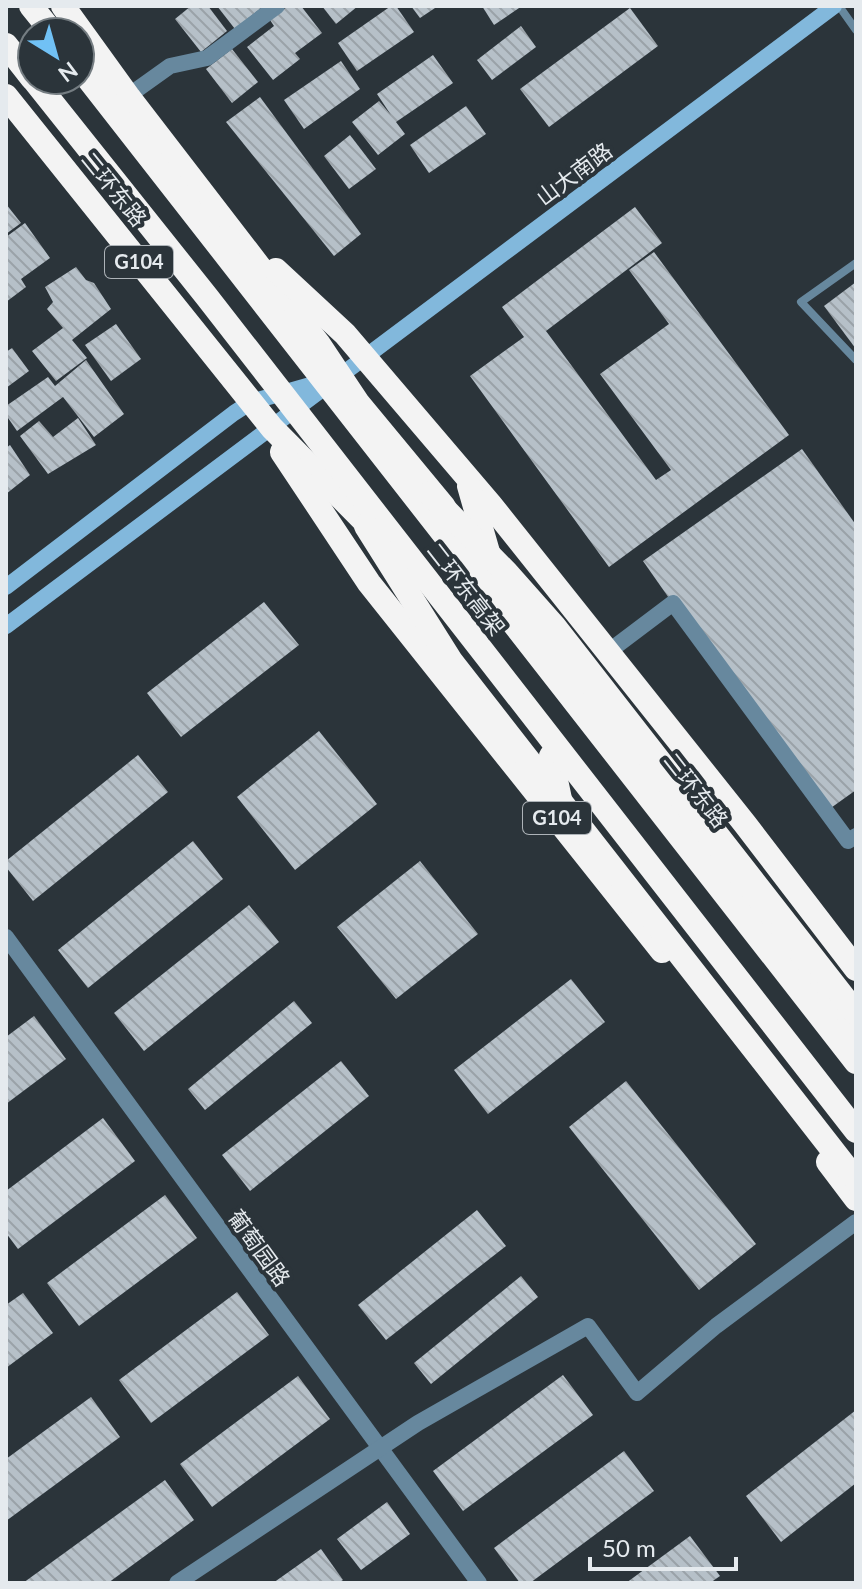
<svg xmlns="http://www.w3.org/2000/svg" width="862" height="1589" viewBox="0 0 862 1589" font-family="Lato,'Noto Sans SC',sans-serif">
	<defs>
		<pattern id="building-back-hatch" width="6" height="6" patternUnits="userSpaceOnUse" patternTransform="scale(2)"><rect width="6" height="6" fill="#b6c0c8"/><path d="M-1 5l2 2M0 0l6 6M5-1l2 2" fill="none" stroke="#9aa2a8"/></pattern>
	</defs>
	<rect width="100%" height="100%" fill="#2b343a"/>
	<g fill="url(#building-back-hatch)">
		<path d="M191,6H208L227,31L201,52L175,19Z"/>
		<path d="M217,6H260L261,8L235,29Z"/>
		<path d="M288,6H301L322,33L295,53L300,59L273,80L247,47L274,26L270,20Z"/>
		<path d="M322,6H358L336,24Z"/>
		<path d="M391,6H396L414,32L357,71L338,43Z"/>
		<path d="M411,6H438L420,18Z"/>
		<path d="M482,6H522L494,25Z"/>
		<path d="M630,8L658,46L549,127L520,89Z"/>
		<path d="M521,26L536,47L492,80L477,60Z"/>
		<path d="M232,49L258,82L232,103L206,69Z"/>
		<path d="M433,55L453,83L396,122L405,134L378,155L352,122L379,101L391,115L377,94Z"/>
		<path d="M341,61L360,89L304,129L284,100Z"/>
		<path d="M260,97L361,234L334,256L226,122Z"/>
		<path d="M466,106L486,134L429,173L410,145Z"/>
		<path d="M350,135L376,169L349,189L324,156Z"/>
		<path d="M6,204L21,223L6,234Z"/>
		<path d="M635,207L662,243L546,331L656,480L671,470L600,374L669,324L629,270L654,252L789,435L609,567L470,376L524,337L502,307Z"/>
		<path d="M25,223L50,258L21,279L26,287L6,302V237Z"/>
		<path d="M76,267L86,280L94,283L111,309L72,340L87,358L56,381L32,351L63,328L47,309L53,302L45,287Z"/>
		<path d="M856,282V349L824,306Z"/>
		<path d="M116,324L141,359L111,381L85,345Z"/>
		<path d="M12,348L29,371L6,388V352Z"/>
		<path d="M86,360L124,414L94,437L63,397L17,431L6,415V406L48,377L55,386Z"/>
		<path d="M78,418L96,445L48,474L20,436L39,421L53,437Z"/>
		<path d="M10,445L30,475L6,494V448Z"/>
		<path d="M802,449L856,525V790L821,815L643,561Z"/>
		<path d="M264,602L299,645L181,737L147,693Z"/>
		<path d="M319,731L377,804L295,870L237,797Z"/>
		<path d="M138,755L168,792L33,901L6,867V861Z"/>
		<path d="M193,841L223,879L88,988L58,950Z"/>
		<path d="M420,861L478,934L396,999L337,927Z"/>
		<path d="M249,905L279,942L144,1051L114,1013Z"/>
		<path d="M571,979L605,1022L488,1114L454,1070Z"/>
		<path d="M294,1001L312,1023L205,1110L188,1089Z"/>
		<path d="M34,1016L66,1059L6,1104V1037Z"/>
		<path d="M341,1061L369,1096L250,1191L222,1155Z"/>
		<path d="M626,1081L756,1244L699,1290L569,1127Z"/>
		<path d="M103,1118L135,1161L18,1249L6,1233V1191Z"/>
		<path d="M165,1195L197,1238L79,1326L47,1283Z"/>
		<path d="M477,1210L506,1246L386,1340L358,1305Z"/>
		<path d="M521,1276L538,1297L431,1384L414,1363Z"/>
		<path d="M237,1292L269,1335L151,1423L119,1380Z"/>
		<path d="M23,1293L53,1333L6,1368V1305Z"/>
		<path d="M563,1375L593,1415L463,1511L433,1471Z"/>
		<path d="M298,1376L330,1419L212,1507L180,1464Z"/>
		<path d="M91,1397L120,1437L6,1521V1459Z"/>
		<path d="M856,1410V1483L781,1542L746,1496Z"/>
		<path d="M624,1451L654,1491L530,1583H520L494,1548Z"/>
		<path d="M165,1480L194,1520L108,1583H23Z"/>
		<path d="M387,1502L410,1534L361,1570L337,1539Z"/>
		<path d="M690,1536L720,1576L710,1583H626Z"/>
		<path d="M321,1549L343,1580L338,1583H273Z"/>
	</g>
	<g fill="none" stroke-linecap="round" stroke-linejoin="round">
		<g stroke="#67889e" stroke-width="8">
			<path d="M839,6L856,30"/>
			<path d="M856,263L801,302L856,360"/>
		</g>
		<g stroke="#67889e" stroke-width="16">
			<path d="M128,96L170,66L207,58L277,6"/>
			<path d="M608,652L673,603L848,841L856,836"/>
			<path d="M6,937L479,1583"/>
			<path d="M177,1583L418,1423L588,1326L637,1393L716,1326L856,1222"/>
		</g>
		<g stroke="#82b8dc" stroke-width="16">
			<path d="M6,587L234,413L251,402L328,380"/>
			<path d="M6,626L834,6"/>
		</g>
		<g stroke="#f3f3f3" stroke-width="24">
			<path d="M31,6L52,32"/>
			<path d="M63,6L128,96L318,343L358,403L444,507"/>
			<path d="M6,45L32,78"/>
			<path d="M6,96L272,428L382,539"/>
			<path d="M276,270L345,334L490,504L745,824L856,969"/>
			<path d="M282,452L369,583L662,951"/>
			<path d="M469,486L490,559"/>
			<path d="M482,559L856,1037"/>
			<path d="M551,756L561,804"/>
			<path d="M828,1162L856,1199"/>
		</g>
		<g stroke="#f3f3f3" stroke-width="24">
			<path d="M80,68L856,1062"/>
			<path d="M34,80L207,297L856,1131"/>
			<path d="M429,493L507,573L554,626L856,1013"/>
			<path d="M366,526L451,661L856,1180"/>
		</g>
	</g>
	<g text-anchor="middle" stroke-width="8" stroke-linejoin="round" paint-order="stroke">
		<g fill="#2b343a" stroke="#adb3b8" stroke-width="2">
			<rect x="105" y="246" width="68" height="32" rx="6"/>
			<rect x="523" y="802" width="68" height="32" rx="6"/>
		</g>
		<g font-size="20" font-weight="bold" fill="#e5eaee">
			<text x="139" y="269">G104</text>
			<text x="557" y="825">G104</text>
		</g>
		<g font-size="22" fill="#e5eaee" stroke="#2b343a">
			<text transform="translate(574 174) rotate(-37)" y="8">山大南路</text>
			<text transform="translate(114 189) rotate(51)" y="8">二环东路</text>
			<text transform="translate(466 589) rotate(52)" y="8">二环东高架</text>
			<text transform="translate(696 790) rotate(52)" y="8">二环东路</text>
			<text transform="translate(259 1248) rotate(54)" y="8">葡萄园路</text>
		</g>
	</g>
	<rect width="862" height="1589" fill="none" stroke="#e5eaee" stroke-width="16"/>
	<g transform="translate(56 56) rotate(143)"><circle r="38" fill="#2b343a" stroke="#757d82" stroke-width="2"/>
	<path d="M0-6L14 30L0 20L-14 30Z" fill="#71c1f5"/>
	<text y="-12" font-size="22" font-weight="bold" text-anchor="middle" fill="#e5eaee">N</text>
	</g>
	<path d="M590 1557v12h146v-12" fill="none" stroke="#e5eaee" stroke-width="4"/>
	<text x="602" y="1557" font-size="24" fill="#e5eaee" stroke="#2b343a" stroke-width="6" paint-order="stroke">50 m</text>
</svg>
